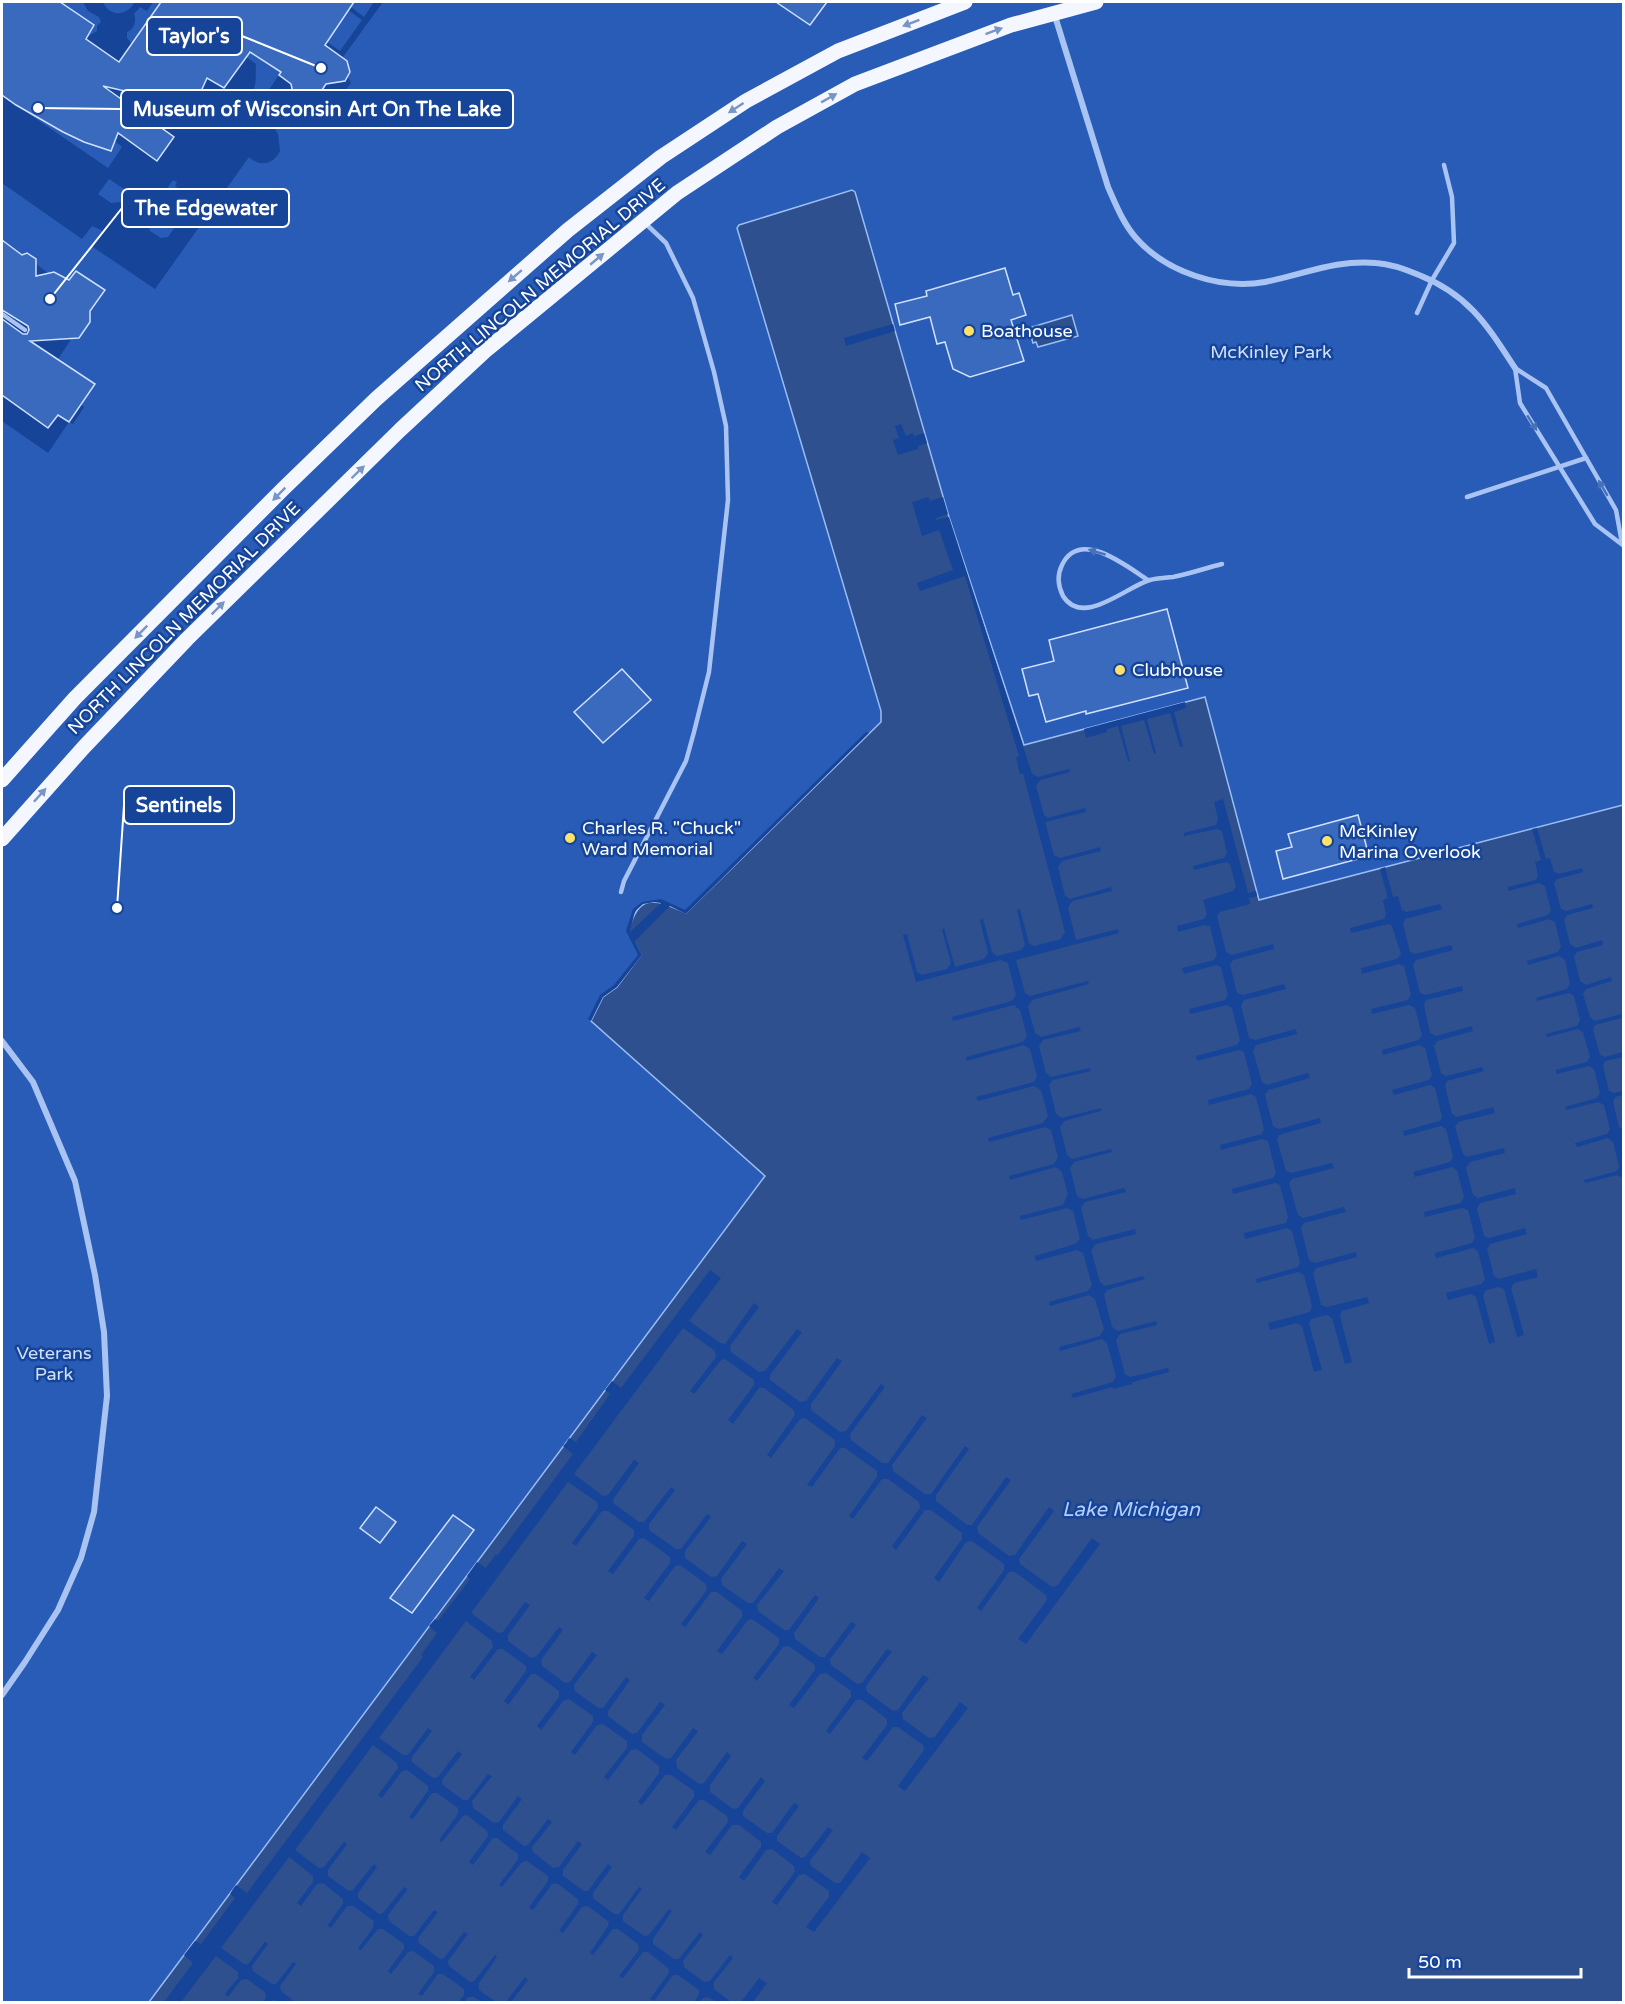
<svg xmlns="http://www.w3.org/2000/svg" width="1625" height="2004" viewBox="0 0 1625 2004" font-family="'Varela Round',sans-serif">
	<rect width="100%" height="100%" fill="#154498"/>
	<g fill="#295cb6">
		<path d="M60,2H83L88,11L99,17L101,22L97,26V31L87,37L94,25Z"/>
		<path d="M103,2H135C127,16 110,18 103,2Z"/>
		<path d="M153,2H161L132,44L127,38V32C134,30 137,20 134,14L140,7L147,11Z"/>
		<path d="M354,2H374L364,17L351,7Z"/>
		<path d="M383,2H1623V805L1259,901L1205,697L1024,745L949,517L855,192L852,190L739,225L737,228L881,711V722L686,914L748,1161L765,1176L149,2002H2V421L48,453L69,422L73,424L84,407L81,404L95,384L58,359L72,338H79L90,322L88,313L105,290L66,285L62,276L54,272L48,273L36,264V259L27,253L22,255L3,242L2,235V183L82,239L92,226L101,230L102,232L93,247L155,289L249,157C260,167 273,165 280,151L278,134L270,121L260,124L258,127C247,131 227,131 232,113C235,101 250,100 254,88C257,81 255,72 256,64L245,56L249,51L281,72L250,118L254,121L277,89L321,119L326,117L351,83L348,77L349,66L343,57Z"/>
		<path d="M348,10L362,20L340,51L327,42Z"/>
		<path d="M16,105L63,132L111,150L115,141L122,147L108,168Z"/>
		<path d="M109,179L130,193L122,202L111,203L98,194Z"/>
		<path d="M173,180L177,182L175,186L190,196L193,193L197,196L168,237L161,238L150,231L146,220Z"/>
	</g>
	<g fill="#2f508f" stroke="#9bbdf5" stroke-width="1.5">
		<path d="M852,190L855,192L949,517L1024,745L1205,697L1259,900L1623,805V2002H149L765,1176L591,1021L603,997L617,987L641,955L629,931C638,891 657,900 686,913L881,722V711L737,228L739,225Z"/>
		<path d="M1072,315L1078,336L1038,347L1036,342L1033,343L1030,333L1033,332L1032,327Z"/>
	</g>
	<g fill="#154498" fill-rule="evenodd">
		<path d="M893,324L895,331L846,346L844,338Z"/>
		<path d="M901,424L906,436L913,433L914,436L924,433L927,443L918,446V449L898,455L893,440L899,438L895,426Z"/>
		<path d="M928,497L930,501L943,497L948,514L936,518V520L949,517L1032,774L1038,777L1069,769L1070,772L1040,780L1036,786L1044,815L1048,818L1085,808L1086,812L1045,822L1054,855L1060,858L1100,847L1101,851L1062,861L1058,867L1065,896L1070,899L1111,887L1112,891L1072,901L1068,908L1076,940L1118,929L1119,933L1016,960L1025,993L1030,996L1088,981L1089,984L1032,1000L1028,1007L1035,1033L1041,1037L1079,1027L1081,1031L1043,1040L1039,1046L1046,1073L1051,1077L1090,1068L1091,1071L1053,1080L1049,1085L1056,1114L1062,1118L1101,1108V1111L1064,1121L1060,1127L1067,1155L1072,1159L1111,1149L1112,1152L1074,1162L1070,1168L1077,1196L1083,1199L1124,1188L1126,1192L1085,1202L1081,1208L1088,1236L1093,1240L1135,1229L1136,1234L1096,1244L1091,1250L1100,1282L1105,1286L1143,1276L1145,1279L1107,1290L1104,1295L1112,1327L1118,1331L1156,1321L1157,1325L1120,1334L1116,1340L1125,1374L1130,1377L1168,1368L1169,1372L1133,1382L1132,1384L1113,1389V1387L1073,1398L1071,1394L1113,1382L1116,1376L1107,1343L1102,1339L1060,1351L1059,1347L1100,1336L1104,1329L1095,1299L1089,1295L1050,1306L1049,1302L1088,1291L1092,1285L1083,1253L1077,1250L1036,1261L1035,1256L1075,1244L1080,1239L1073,1211L1067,1208L1021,1220L1020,1216L1063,1205L1068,1194L1062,1172L1056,1167L1010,1180L1009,1176L1054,1164L1058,1157L1051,1130L1045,1127L989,1142L988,1138L1043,1123L1048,1116L1041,1090L1034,1086L978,1101L976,1097L1034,1082L1037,1076L1030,1049L1024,1045L966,1061V1057L1023,1042L1027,1036L1020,1010L1014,1005L953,1021L952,1017L1012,1001L1016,995L1008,963L1001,960L916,982L903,935L907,934L917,972L922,975L947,969L951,963L942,930L944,928L955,967L984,959L988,953L980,920L983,919L992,952L997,956L1021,950L1025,945L1017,910L1020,909L1029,943L1034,946L1061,939L1065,932L1023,773L1020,774L1016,757L1019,756L965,576L920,591L917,583L953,570L939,530L922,536L912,502Z"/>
		<path d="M1185,702L1186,708L1174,712L1183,747H1180L1170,713L1147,719L1156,753L1154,754L1144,720L1121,726L1130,761H1128L1118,726L1107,729V732L1086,738L1084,729Z"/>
		<path d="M866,732L869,733L686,914L670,906L635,941L642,955L617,987L603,997L591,1021L588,1019L600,995L614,985L638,955L626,931L633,909L642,902L661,899L685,910ZM654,902L661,903L630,932L635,911L643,904Z"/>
		<path d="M1223,799L1248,893L1256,891L1257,896L1249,898L1250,904L1220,912L1217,916L1226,952L1232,955L1273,944L1274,949L1233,960L1230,965L1237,993L1243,995L1284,984L1286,989L1244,1000L1241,1006L1249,1038L1255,1040L1296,1029L1297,1034L1256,1045L1253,1051L1262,1082L1267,1085L1308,1073L1310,1078L1268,1090L1265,1095L1273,1126L1279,1129L1320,1118L1321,1123L1279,1135L1277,1140L1286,1171L1291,1173L1332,1163L1334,1168L1292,1179L1289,1183L1298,1215L1303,1218L1344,1207L1346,1212L1304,1223L1301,1228L1309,1260L1315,1263L1356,1252L1357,1257L1316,1268L1313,1273L1321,1305L1327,1307L1367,1297L1369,1303L1342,1311L1340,1316L1352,1362L1345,1364L1332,1318L1327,1315L1311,1319L1309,1324L1322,1370L1314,1372L1302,1326L1297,1323L1270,1330L1268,1323L1310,1312L1312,1306L1304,1275L1298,1272L1257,1283L1256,1279L1298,1267L1300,1262L1292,1231L1287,1228L1245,1239L1244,1233L1286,1223L1288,1217L1280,1185L1275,1183L1233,1194L1232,1189L1273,1178L1276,1173L1268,1141L1262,1139L1221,1150L1220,1145L1262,1134L1264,1129L1256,1097L1251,1094L1209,1105L1208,1100L1249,1089L1252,1084L1244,1052L1239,1050L1197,1061L1196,1056L1237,1045L1240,1040L1232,1008L1227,1005L1190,1014L1189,1009L1225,1000L1228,995L1221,967L1216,965L1184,974L1182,968L1214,960L1217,955L1210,926L1204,925L1178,932L1177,926L1204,919L1207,914L1203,900L1233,891L1236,887L1230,864L1226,862L1194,870L1193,866L1224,858L1227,853L1222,831L1217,829L1184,836V833L1216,825L1218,819L1214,802Z"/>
		<path d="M1537,828L1546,859L1550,858L1554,872L1559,874L1582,868L1583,872L1557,879L1554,883L1561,909L1566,911L1592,904L1593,908L1567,915L1564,920L1570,944L1576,948L1602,940L1603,945L1577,952L1574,957L1580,981L1586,985L1611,977L1612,981L1586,989L1583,994L1590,1017L1595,1021L1621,1014L1622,1018L1595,1025L1593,1030L1600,1055L1605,1057L1623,1052V1057L1605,1061L1603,1066L1609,1091L1614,1093L1623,1091V1095L1615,1097L1613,1102L1619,1127L1623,1130V1181V1178L1617,1175L1585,1183L1584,1180L1617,1171L1619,1166L1613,1142L1608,1138L1577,1147L1575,1143L1607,1134L1610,1129L1604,1105L1598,1102L1566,1110L1565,1107L1597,1098L1600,1093L1594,1069L1589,1066L1556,1074V1070L1587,1062L1590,1057L1583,1032L1578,1029L1547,1037L1546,1034L1577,1026L1580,1020L1574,996L1569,993L1537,1001L1536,998L1567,989L1570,984L1565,960L1559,956L1528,965L1527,961L1558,952L1561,947L1555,922L1549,919L1518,928L1517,924L1548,915L1551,910L1545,886L1539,883L1508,891V887L1536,880L1538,875L1535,862L1541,860L1532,829Z"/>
		<path d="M1385,867L1393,897L1398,896L1402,910L1407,912L1440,904L1442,909L1405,919L1403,924L1410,952L1415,954L1451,945L1453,950L1416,960L1413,965L1420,993L1425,995L1462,986L1463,991L1426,1000L1424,1005L1430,1033L1436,1036L1472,1026L1473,1031L1437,1041L1434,1046L1441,1073L1446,1076L1482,1067L1484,1071L1447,1081L1445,1086L1452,1114L1457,1117L1493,1107L1495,1113L1458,1122L1455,1127L1463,1154L1467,1157L1504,1148L1505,1153L1470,1162L1466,1168L1473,1195L1478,1198L1515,1188L1516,1194L1480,1203L1477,1209L1484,1236L1489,1238L1525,1228L1527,1234L1490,1244L1487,1249L1494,1276L1499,1279L1536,1269L1538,1277L1514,1283L1511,1288L1524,1335L1517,1337L1504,1289L1499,1287L1486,1290L1483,1295L1495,1342L1489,1344L1476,1297L1471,1294L1448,1300L1446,1293L1482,1284L1485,1279L1478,1251L1473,1248L1436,1258L1435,1253L1472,1243L1475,1238L1468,1210L1462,1208L1425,1217L1424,1212L1461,1203L1464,1197L1457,1170L1452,1167L1415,1177L1413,1172L1450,1162L1453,1157L1446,1129L1441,1126L1404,1136L1403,1131L1440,1121L1442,1117L1435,1088L1430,1085L1394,1095L1392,1090L1429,1080L1432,1075L1425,1048L1419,1045L1383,1055L1382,1050L1419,1040L1422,1035L1415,1008L1409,1005L1372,1014L1371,1009L1408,1000L1411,994L1404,966L1399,964L1362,974L1361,968L1397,959L1401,954L1392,926L1388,924L1351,933L1350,928L1384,919L1386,914L1383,900L1388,898L1380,869Z"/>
		<path d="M710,1270L721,1278L689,1321L720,1343L725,1344L754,1303L759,1307L730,1346L731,1352L759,1372L765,1371L797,1329L802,1332L770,1375V1380L800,1402L806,1401L837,1358L842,1361L811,1404V1410L840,1432L846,1431L881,1384L885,1387L850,1434L851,1440L882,1463H888L922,1415L927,1418L892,1465L893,1471L925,1494H931L965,1446L969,1449L936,1495V1501L967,1525H972L1006,1477L1011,1480L977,1527L978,1533L1009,1556L1015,1555L1049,1507L1054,1511L1019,1559L1020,1564L1052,1587L1057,1586L1092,1538L1100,1544L1026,1644L1018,1639L1047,1600L1046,1595L1015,1572H1009L981,1611L977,1608L1004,1570V1564L972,1541L966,1542L939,1582L934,1578L962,1539V1533L931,1510H925L896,1550L892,1546L920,1508L919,1502L888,1479H882L853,1519L849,1516L877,1477V1471L845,1448H840L812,1487L807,1485L835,1446V1440L805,1418L800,1419L771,1458L767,1455L795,1415L794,1410L764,1388H759L733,1424L728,1420L754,1385V1380L725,1359L721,1360L694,1394L690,1391L716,1357L715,1351L683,1328L574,1474L603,1496L608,1495L634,1460L639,1463L614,1498L613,1503L639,1522H644L671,1487L675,1490L649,1524V1530L676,1549H681L707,1514L711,1517L685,1551V1558L711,1577L717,1576L742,1541L747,1544L721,1579L722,1585L748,1603H753L779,1568L784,1571L757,1605L758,1611L784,1630H789L815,1595L819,1598L794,1633L795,1639L820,1657H825L851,1622L856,1625L830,1659L831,1665L857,1684L862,1683L887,1649L892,1651L866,1686L867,1692L893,1711L898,1710L923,1675L929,1678L902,1713L903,1719L929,1738L935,1737L960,1702L968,1708L905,1791L898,1786L924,1750L923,1745L898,1727H893L867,1761L862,1758L887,1725V1719L862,1700H856L830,1734L826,1731L851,1697V1691L826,1673L820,1674L794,1708L789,1705L815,1670V1665L789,1646L783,1647L757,1681L753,1678L779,1644V1638L752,1619L748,1620L722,1654L717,1651L742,1617V1611L717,1592H711L685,1627L681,1624L707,1590L706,1584L680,1565L675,1566L649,1601L644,1598L670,1563V1557L644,1538L639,1539L613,1574L608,1571L634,1536V1530L608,1511H602L576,1546L572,1543L598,1508L597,1502L568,1482L471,1613L498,1633L503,1632L525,1602L530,1605L508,1635V1641L531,1658L536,1657L559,1627L563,1630L541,1660L542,1666L565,1683L570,1682L592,1652L597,1655L574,1685L575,1691L598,1708H603L626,1677L630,1680L608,1711V1716L632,1734L637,1733L660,1702L665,1705L642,1735V1742L666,1759L671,1758L693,1728L698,1731L676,1760L677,1768L699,1784L704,1783L727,1752L731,1756L710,1785V1792L733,1809L738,1808L761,1777L765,1781L743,1811V1816L767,1833H772L794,1803L799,1806L777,1836V1841L801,1858L805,1857L828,1827L833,1830L810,1861L811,1866L835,1883H840L862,1852L870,1858L814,1932L806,1927L829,1897V1891L805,1874L799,1875L777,1905L772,1902L795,1872L794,1866L772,1849L766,1850L744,1881L739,1877L761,1847V1842L739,1825H732L710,1855L705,1852L728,1822L727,1816L704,1800H699L676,1830L672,1827L694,1797V1791L671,1775H665L642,1805L638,1802L659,1773V1766L637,1749L631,1750L608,1780L604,1777L627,1748V1741L603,1724L597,1725L575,1755L571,1752L593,1722V1716L569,1699L564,1700L541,1730L537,1726L559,1697V1691L536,1674H531L508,1705L504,1701L526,1671V1666L503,1649H498L474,1680L470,1677L493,1647L492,1641L466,1621L379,1738L403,1755H408L428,1728L432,1731L412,1757V1762L433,1778L438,1777L458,1751L462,1754L442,1780L443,1785L463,1800H468L488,1774L492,1776L472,1801L473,1808L494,1823L499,1822L518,1796L522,1799L503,1825V1830L524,1846L528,1845L548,1819L552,1822L532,1847L533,1852L553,1868L559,1867L578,1841L582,1844L563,1870V1876L584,1891H588L608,1864L612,1867L593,1893V1898L614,1914H619L639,1887L642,1889L623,1915V1921L644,1936L649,1935L669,1909L672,1911L653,1939V1944L674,1959H679L700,1932L703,1935L683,1961L684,1967L704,1982L710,1981L730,1955L733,1958L714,1982V1989L731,2002H716L708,1997L703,1998L699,2002H694L699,1995V1990L678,1975H673L654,2001L650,1999L669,1973L668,1968L648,1952H643L623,1978L619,1976L639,1950L638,1944L618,1929H613L593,1955L590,1953L608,1926L609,1922L588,1906L582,1907L563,1933L559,1931L578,1904V1899L558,1884H552L533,1910L529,1907L548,1881V1876L527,1861L522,1862L502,1887L499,1885L518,1859V1854L497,1838H493L473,1865L469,1862L488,1836L487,1831L467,1815L463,1816L442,1842L439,1840L458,1814V1808L437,1793H432L413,1819L409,1817L428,1791V1786L407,1770L402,1771L382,1798L378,1795L398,1768L397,1763L373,1745L295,1850L319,1868L324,1867L344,1842L347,1844L328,1870V1876L349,1891L353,1890L374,1864L377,1867L358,1893V1898L379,1914L383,1913L404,1887L408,1889L388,1915L389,1921L409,1936H414L434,1910L438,1912L418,1938L419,1943L440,1959L444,1958L464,1932L468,1934L448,1961L449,1966L470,1982L474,1981L495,1955L497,1957L479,1983V1990L496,2002H482L474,1997H468L464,2002H459L464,1995V1989L443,1974H438L422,1996L418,1994L434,1972V1966L413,1951L408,1952L391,1974L388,1971L404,1949V1944L383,1929H378L361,1950L358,1948L373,1928L374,1921L353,1906H347L331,1928L327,1926L343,1904V1899L323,1883L317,1884L301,1906L297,1903L313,1882V1876L289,1857L221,1948L244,1964H248L265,1942L268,1944L252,1966L253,1971L272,1984H276L293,1962L296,1964L280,1986L281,1991L295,2002H279L275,2000L263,2002L266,1998L265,1992L247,1979L241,1980L228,1997L225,1994L238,1978V1972L216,1956L181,2002H164L193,1963L184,1955L195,1941L201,1944L235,1898L230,1894L233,1889L236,1885L247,1893L423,1657L421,1655L437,1633L429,1626L435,1619L438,1621L470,1579L467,1576L477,1562L486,1568L496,1554L498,1555L573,1454L563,1446L566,1443L569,1438L576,1442L610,1394L605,1390L612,1381L621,1388Z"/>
		<path d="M525,1977L528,1980L511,2002H506Z"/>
		<path d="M759,1978L767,1983L753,2002H741Z"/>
	</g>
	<g fill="#3a6abe" stroke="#d0e1fc" stroke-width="1.5">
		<path d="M2,2H60L94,25L86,39L119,62L161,2H354L325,45L347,61L350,72L345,81L326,84L316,99L305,105L294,98L291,84L279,75L281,72L250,52L224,88L207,78L194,107L103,86L174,137L157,161L118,133L111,151L84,142L63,132L16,105L2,95Z"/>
		<path d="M776,2H827L810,25Z"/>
		<path d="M2,240L22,255L27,253L36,259V276L54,272L69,280L76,271L105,290L90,311V322L79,338L30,341L95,384L69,422L58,415L48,428L2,395V319L23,334H27L29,330L28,326L2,310Z"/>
		<path d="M1005,268L1013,295L1019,293L1026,315L1011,320L1024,361L970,377L953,369L945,342L937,344L930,317L900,325L895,304L927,296L926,291Z"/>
		<path d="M1167,609L1188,688L1086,714V711L1046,722L1038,694L1029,696L1022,669L1054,661L1049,640Z"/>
		<path d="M622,669L651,700L603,743L574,712Z"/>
		<path d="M1358,815L1369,856L1283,879L1276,851L1292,847L1288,834Z"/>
		<path d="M376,1507L396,1522L380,1543L360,1528Z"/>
		<path d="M453,1515L474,1530L412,1613L390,1598Z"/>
	</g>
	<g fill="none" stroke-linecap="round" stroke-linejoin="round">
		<g stroke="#a9c4f2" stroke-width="4.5">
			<path d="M1417,313L1432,280L1454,243L1452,197L1444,165"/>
			<path d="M2,314L25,330"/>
			<path d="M1515,368L1520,403L1595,524L1624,546"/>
			<path d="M1515,368L1546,388L1616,510L1622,543"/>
			<path d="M1467,497L1586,458"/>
			<path d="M1148,580C1126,566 1080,528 1062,565C1057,575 1058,586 1063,596C1083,628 1127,586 1150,580C1157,578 1165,578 1173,577C1189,574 1206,568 1222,564"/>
			<path d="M621,892L624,881L686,761L694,732L709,672L728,500L726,426L714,372L693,298L666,243L645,223"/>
		</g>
		<g stroke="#a9c4f2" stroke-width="6">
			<path d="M1054,13L1108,187C1116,205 1123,223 1136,238C1166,272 1220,290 1265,282C1302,275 1337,259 1376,263C1391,264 1405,269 1419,275C1469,295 1487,325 1515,368"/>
			<path d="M2,1041L33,1082L75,1181L95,1275L104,1332L107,1396L94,1512L81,1558L58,1610L25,1662L2,1695"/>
		</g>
		<g stroke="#f4f7ff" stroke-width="15">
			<path d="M2,780L75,698L283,489L376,399L568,230L661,157L746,101L838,51L965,2"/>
			<path d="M2,839L84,747L187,639L400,430L485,351L677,193L777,127L855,84L1011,25L1096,2"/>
		</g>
	</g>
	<defs><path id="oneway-solid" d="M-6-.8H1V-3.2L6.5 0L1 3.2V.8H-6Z" transform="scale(1.5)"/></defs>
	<g fill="#7995c6">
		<use href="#oneway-solid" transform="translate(911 23) rotate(159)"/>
		<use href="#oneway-solid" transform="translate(994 31) rotate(-20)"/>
		<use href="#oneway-solid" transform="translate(829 98) rotate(-29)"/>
		<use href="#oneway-solid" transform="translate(736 108) rotate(147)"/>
		<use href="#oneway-solid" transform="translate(597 259) rotate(-40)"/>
		<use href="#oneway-solid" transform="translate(515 276) rotate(139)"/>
		<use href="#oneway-solid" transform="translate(358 472) rotate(-44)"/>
		<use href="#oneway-solid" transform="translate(279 494) rotate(135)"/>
		<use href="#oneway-solid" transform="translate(218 608) rotate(-45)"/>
		<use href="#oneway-solid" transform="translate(141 632) rotate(135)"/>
		<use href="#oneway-solid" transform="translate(40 795) rotate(-48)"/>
	</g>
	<g fill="#4971b8">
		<use href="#oneway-solid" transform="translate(1532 423) rotate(58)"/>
		<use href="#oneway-solid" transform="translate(1603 488) rotate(-120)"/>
		<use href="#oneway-solid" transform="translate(1097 552) rotate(-163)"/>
	</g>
	<g fill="#ffe06a" stroke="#154498" stroke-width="2">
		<circle cx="969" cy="331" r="6"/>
		<circle cx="1120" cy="670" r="6"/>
		<circle cx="570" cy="838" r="6"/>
		<circle cx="1327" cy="841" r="6"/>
	</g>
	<g text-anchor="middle" stroke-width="5" stroke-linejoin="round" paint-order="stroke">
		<g font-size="18" fill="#fff" stroke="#154498">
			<text transform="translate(540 285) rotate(-40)" y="6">NORTH LINCOLN MEMORIAL DRIVE</text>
			<text transform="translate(184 618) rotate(-45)" y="6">NORTH LINCOLN MEMORIAL DRIVE</text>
		</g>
		<g font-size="18" fill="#fff" stroke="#154498" text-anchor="start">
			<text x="981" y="337">Boathouse</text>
			<text x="1132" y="676">Clubhouse</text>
			<text x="582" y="834">Charles R. "Chuck"<tspan x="582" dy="21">Ward Memorial</tspan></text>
			<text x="1339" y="837">McKinley<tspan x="1339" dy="21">Marina Overlook</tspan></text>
		</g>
		<g font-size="18" fill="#d0e1fc" stroke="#154498">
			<text x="1271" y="358">McKinley Park</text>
			<text x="54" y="1359">Veterans<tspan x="54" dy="21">Park</tspan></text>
		</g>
		<g font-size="20" font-style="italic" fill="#b5cef9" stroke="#154498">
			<text x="1131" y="1516">Lake Michigan</text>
		</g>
	</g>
	<path fill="none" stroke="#fff" stroke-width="2" d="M321 68L242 36M38 108L121 109M50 299L122 208M117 908L124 805"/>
	<g fill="#fff" stroke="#154498" stroke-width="2">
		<circle cx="321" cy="68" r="6"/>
		<circle cx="38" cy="108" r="6"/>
		<circle cx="50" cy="299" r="6"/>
		<circle cx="117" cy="908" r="6"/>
	</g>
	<g fill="#154498" stroke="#fff" stroke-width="2">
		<rect x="147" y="17" width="95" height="38" rx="6"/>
		<rect x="121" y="90" width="392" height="38" rx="6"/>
		<rect x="122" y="189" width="167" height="38" rx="6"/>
		<rect x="124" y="786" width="110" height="38" rx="6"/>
	</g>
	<g font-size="20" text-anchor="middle" font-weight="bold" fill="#fff">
		<text x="194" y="43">Taylor's</text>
		<text x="317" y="116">Museum of Wisconsin Art On The Lake</text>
		<text x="206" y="215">The Edgewater</text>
		<text x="179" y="812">Sentinels</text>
	</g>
	<rect width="1625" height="2004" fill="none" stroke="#ffffff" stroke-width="6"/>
	<path d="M1409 1968v9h172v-9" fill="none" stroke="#ffffff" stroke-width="3"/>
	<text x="1418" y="1968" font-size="18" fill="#ffffff" stroke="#154498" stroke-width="4.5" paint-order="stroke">50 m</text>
</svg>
